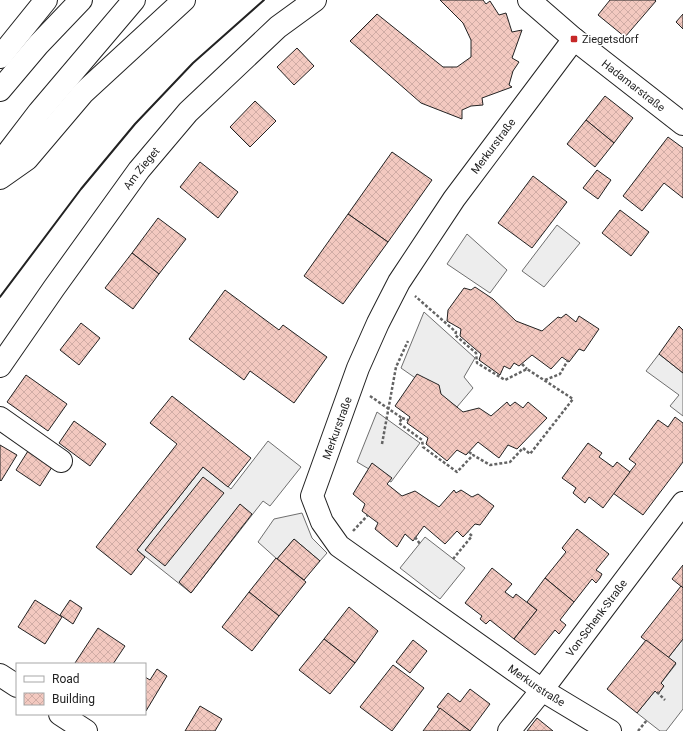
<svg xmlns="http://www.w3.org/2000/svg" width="683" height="731" viewBox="0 0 683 731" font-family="Roboto,sans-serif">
	<defs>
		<pattern id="building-cross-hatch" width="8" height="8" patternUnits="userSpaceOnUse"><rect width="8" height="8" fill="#f3c9c0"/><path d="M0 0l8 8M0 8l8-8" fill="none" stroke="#d0aca5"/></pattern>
	</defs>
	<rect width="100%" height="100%" fill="#fff"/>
	<g fill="#ededed" stroke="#6f6f6f">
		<path d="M557,225L580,243L544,287L522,271Z"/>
		<path d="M467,234L507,270L490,293L447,264Z"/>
		<path d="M424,312L475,358L464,377L473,388L457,407L401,368Z"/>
		<path d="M659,354L683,373V416L670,406L679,395L646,371Z"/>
		<path d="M377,412L420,443L391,482L357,462Z"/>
		<path d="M268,441L301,467L270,506L263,501L191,593L137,550L203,467L231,489Z"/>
		<path d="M302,513L312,538L327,553L320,561L294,539L277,559L258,542L274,519Z"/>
		<path d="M425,537L465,568L440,599L400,568Z"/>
		<path d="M683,639V709L666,731H660L637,713L655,691L658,693L664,686L661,683L676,664L668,658Z"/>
	</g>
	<g fill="url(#building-cross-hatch)" stroke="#222">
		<path d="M440,0H483L486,4L490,1L499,15L506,13L512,32L522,30L512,58L519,62L513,71L509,85L512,87L482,98L483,105L471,106L462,110V119L421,103L350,41L377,14L443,67H457L471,57V40L463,23Z"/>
		<path d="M610,0H655L656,1L625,37L598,15Z"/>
		<path d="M683,14V29L676,22Z"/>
		<path d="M297,48L314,66L294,85L277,67Z"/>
		<path d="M605,96L633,118L614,143L586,120Z"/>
		<path d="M255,101L276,121L250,147L230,127Z"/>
		<path d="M586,120L614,143L595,167L567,144Z"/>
		<path d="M668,137L683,148V198L664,183L642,211L623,196Z"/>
		<path d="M392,152L432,180L388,242L348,214Z"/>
		<path d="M200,162L238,192L218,218L180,187Z"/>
		<path d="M597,170L611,180L598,199L583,188Z"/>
		<path d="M533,176L567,202L532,248L498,223Z"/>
		<path d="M620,210L649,232L631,256L602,233Z"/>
		<path d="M348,214L388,242L343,304L304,276Z"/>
		<path d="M158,218L186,239L159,274L132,253Z"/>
		<path d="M132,253L159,274L133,309L105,288Z"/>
		<path d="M475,287L493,299L516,321L542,331L558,317L561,318L566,314L576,322L579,316L599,329L584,351L579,349L569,362L562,357L551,369L532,355L519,366L514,363L510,369L504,366L500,375L479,360L481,354L460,336L461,329L447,321L448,310L464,288L471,290Z"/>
		<path d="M225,290L279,330L283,325L327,357L294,403L250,371L244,380L189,339Z"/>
		<path d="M81,323L100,338L79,365L60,350Z"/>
		<path d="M679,326L683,330V373L659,354Z"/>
		<path d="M417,374L439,385L441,394L463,412L479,408L491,416L507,402L510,406L515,402L523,408L528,402L547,418L517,449L508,445L499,458L478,442L466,455L457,450L447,461L426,444L428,438L407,423L410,417L395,406Z"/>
		<path d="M26,375L67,404L48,431L7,402Z"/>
		<path d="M172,396L251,458L228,487L203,467L137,550L145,557L131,575L96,547L177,444L150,423Z"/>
		<path d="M675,417L683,423V462L643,515L613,493L636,464L629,459L658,420L668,427Z"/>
		<path d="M74,421L106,444L90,466L59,443Z"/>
		<path d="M588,443L602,453L599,457L613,467L617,462L630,472L603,508L589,497L585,503L573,493L576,488L562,478Z"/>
		<path d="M0,445L17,455L1,481L0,480Z"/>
		<path d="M28,451L52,467L40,486L16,470Z"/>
		<path d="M372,463L392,478L387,484L402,496L415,491L439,507L454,490L456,493L461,490L472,497L478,494L494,506L480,525L475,524L463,537L457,531L445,544L424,526L413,541L405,534L397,547L375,529L378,523L362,511L365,504L353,494Z"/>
		<path d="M203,477L224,493L165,566L145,550Z"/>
		<path d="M240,504L252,514L191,593L179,582Z"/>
		<path d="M577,529L609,554L596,570L602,574L600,578L596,583L592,579L574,602L545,578L566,552L562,548Z"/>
		<path d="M294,539L320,561L304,580L277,559Z"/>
		<path d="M276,558L306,582L279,616L249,592Z"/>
		<path d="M683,565V588L672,579Z"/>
		<path d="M492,568L512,584L505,592L513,598L516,594L537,610L514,639L490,620L486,624L480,619L482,616L465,603Z"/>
		<path d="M545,578L574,602L560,620L566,625L559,634L555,630L535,655L514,639L537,610L527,602Z"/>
		<path d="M681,586L683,588V639L668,658L641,637Z"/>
		<path d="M249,592L279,616L252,651L222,627Z"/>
		<path d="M35,600L62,617L45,644L18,627Z"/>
		<path d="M70,600L82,608L73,624L60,615Z"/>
		<path d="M349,607L378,631L355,663L324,639Z"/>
		<path d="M98,628L125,646L113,664H76L75,663Z"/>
		<path d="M324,639L355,663L330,694L299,670Z"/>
		<path d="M413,640L427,651L410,673L396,662Z"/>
		<path d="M646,640L676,663L661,683L664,686L658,694L655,691L637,713L607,689Z"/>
		<path d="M393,665L424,688L392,731L360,707Z"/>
		<path d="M157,669L167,676L146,711L145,677L150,680Z"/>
		<path d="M470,689L490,704L470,731L437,707L448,693L460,702Z"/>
		<path d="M200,706L222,719L215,731H185Z"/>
		<path d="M440,708L470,731H423Z"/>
		<path d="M537,718L553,731H527Z"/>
	</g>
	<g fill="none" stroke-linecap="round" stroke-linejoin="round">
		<defs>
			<g id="minor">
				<path id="s1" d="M529,0L574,39L683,124"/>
				<path id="s2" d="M574,39L454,199L399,282L378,323L358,368L312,496L322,522L339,546L542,690L610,731"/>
				<path id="s3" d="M0,366L54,288L139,170L188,112L278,27L315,0"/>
				<path d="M0,418L61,461"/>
				<path d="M0,675L17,686"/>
				<path d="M60,714L86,731"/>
				<path id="s4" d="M509,731L542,690L683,503"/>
			</g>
			<g id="highway">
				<path d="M0,57L46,0"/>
				<path d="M0,90L38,45L81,0"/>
				<path d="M0,163L39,112L134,0"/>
				<path d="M0,178L27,159L83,93L184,0"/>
			</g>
		</defs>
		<use href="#minor" stroke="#222" stroke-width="24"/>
		<use href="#highway" stroke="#222" stroke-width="24"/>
		<g stroke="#646464" stroke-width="2.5" stroke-dasharray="3 2" stroke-linecap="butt">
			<path d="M522,364L527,369"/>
			<path d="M545,380L560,374L568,360"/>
			<path d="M370,396L402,418L399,423L422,440L423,447L457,472L473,455L490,465L510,462L523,448L530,454L573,399L527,369L505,380L477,363L476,353L455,335L456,332L415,296"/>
			<path d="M402,418L408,420"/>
			<path d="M382,444L396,367L408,341"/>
			<path d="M469,452L473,455"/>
			<path d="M353,531L368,515"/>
			<path d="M415,537L420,544"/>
			<path d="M453,559L472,536L468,532"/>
			<path d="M657,692L665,700"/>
			<path d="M638,731L647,720"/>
		</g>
		<use href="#minor" stroke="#fff" stroke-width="22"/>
		<use href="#highway" stroke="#fff" stroke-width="22"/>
		<path stroke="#222" stroke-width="2" d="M0,297L81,189L135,124L193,63L264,0"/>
	</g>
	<rect fill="#c62828" stroke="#fff" stroke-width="1.5" x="570" y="35" width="8" height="8" rx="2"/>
	<g text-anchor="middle" stroke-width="3" stroke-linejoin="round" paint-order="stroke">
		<g font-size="11" fill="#222" stroke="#fff" text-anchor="start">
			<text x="582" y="43">Ziegetsdorf</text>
		</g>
		<g font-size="11" fill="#222" stroke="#fff">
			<text dy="4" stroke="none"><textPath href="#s1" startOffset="135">Hadamarstraße</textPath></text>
			<text transform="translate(493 146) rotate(-53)" y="4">Merkurstraße</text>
			<text dy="4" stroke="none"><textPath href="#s3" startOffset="243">Am Zieget</textPath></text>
			<text transform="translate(337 428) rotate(-70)" y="4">Merkurstraße</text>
			<text dy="4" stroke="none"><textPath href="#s4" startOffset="143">Von-Schenk-Straße</textPath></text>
			<text dy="4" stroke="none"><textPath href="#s2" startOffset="830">Merkurstraße</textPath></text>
		</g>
	</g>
	<rect x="16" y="663" width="130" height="52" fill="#ffffff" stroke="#a7a7a7"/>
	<rect x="24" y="676" width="20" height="6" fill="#ffffff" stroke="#a7a7a7"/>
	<text x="52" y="683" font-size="12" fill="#222222">Road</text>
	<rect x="24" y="693" width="20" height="12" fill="url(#building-cross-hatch)" stroke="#a7a7a7"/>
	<text x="52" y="703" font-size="12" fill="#222222">Building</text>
</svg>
